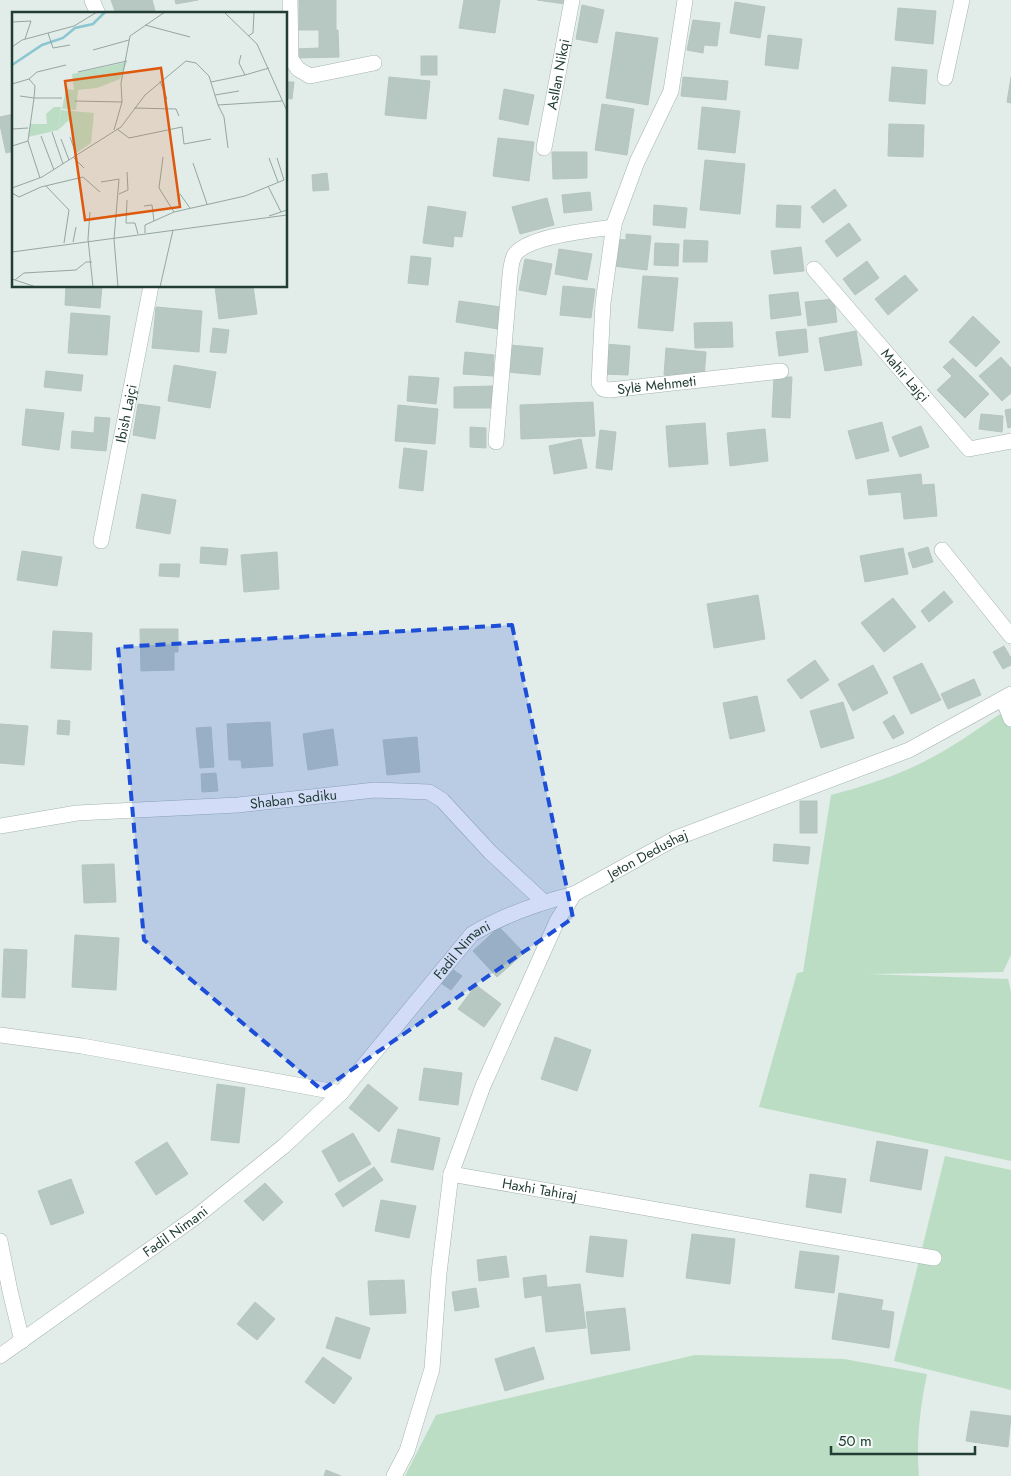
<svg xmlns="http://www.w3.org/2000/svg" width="1011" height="1476" viewBox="0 0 1011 1476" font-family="Jost,sans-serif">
	<rect width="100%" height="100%" fill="#e2ece8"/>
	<g fill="#bbddc4">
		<path d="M1008,709L1011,719V955L1003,972L867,974L1008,979L1011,992V1161L759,1107L797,973L803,972L831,795C866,786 902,774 933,757C959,743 983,725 1008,709Z"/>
		<path d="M945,1156L1011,1170V1390L894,1361Z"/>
		<path d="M695,1355L844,1359L927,1374C920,1408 916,1441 919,1476H405L436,1415Z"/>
	</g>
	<g fill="#b7c7c1" stroke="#b5c6bf">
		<path d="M111,0H152L156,14H116Z"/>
		<path d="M175,0H198L176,4Z"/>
		<rect x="299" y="0" width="37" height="30"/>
		<path d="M464,0H500L495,33L459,28Z"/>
		<path d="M537,0H565V4Z"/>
		<path d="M735,2L765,7L760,38L730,33Z"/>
		<path d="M582,5L604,10L597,43L576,39Z"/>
		<path d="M898,8L936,11L933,44L895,40Z"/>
		<path d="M693,20L720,23L717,46L704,45L703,53L687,50Z"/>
		<path d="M319,30H338L339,57L296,58V49L319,48Z"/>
		<path d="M616,32L658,38L648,105L606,98Z"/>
		<path d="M768,35L802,39L798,69L765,65Z"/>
		<rect x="421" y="56" width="16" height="19"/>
		<path d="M892,67L927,70L925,104L889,101Z"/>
		<path d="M389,77L430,81L426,119L385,115Z"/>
		<path d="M683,77L728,81L726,100L681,96Z"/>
		<path d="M1011,77V103L1007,102Z"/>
		<path d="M286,82H294L292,99L286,98Z"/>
		<path d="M504,89L534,95L528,125L499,119Z"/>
		<path d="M602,104L634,109L627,155L595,150Z"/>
		<path d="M702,107L740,111L735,153L698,149Z"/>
		<path d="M14,114V151L6,153L0,125V117Z"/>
		<path d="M889,124L924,125L923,157L888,156Z"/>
		<path d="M498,138L534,142L529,181L493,176Z"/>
		<path d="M552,152H587V178L553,179Z"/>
		<path d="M705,160L745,164L740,214L700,210Z"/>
		<path d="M327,173L329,190L313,191L312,175Z"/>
		<path d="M835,189L847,206L823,223L811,207Z"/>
		<path d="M590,192L592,210L564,213L562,195Z"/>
		<path d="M547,198L554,225L520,234L512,207Z"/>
		<path d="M654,205L687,208L685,228L653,225Z"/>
		<path d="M777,205L801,206L800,228L776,227Z"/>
		<path d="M428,206L466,212L462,237L454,236L453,247L423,243Z"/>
		<path d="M849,223L861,240L837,257L825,241Z"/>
		<path d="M626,234L651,236L647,270L613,266L616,239L626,240Z"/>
		<path d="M684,240L708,241L707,262H683Z"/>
		<path d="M655,243L679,244L678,266L654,265Z"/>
		<path d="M801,247L804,271L774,274L771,251Z"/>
		<path d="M559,249L592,254L587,280L555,274Z"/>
		<path d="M411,256L431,258L428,285L408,283Z"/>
		<path d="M525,259L552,264L546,295L519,290Z"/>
		<path d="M867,261L879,278L855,295L843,279Z"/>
		<path d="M905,275L918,290L888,315L875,299Z"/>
		<path d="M643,276L678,278L673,331L638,328Z"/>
		<path d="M66,286H102L100,308L65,305Z"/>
		<path d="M215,286H253L257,314L219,319Z"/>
		<path d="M563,286L595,289L591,318L560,315Z"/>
		<path d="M798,292L801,315L771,319L769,295Z"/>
		<path d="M834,299L837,322L808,326L805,302Z"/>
		<path d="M459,301L501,307L498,329L456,322Z"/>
		<path d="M156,307L202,311L199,352L152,348Z"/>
		<path d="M71,313L110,316L107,355L68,353Z"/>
		<path d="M973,316L1000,342L976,367L949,342Z"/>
		<path d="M732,322L733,347L695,348L694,323Z"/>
		<path d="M213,328L229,330L226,353L210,352Z"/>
		<path d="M806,329L808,352L779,356L776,332Z"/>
		<path d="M856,331L862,365L825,371L819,338Z"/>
		<path d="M605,344L630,346L628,375L604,374Z"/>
		<path d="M510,345L543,348L540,375L507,372Z"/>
		<path d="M666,348L706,352L704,378L664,375Z"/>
		<path d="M465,352L494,355L493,376L463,374Z"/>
		<path d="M1001,357L1011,368V393L1002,401L979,376Z"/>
		<path d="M953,358L989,394L965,418L937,390L952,376L943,367Z"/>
		<path d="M174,365L216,372L210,408L168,401Z"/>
		<path d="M46,371L83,375L81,391L44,387Z"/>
		<path d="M409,376L439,378L436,404L407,401Z"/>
		<path d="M774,377H792L790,418L772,417Z"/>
		<path d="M493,386V408H454V387Z"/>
		<path d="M593,402L595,436L521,439L520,405Z"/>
		<path d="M138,404L160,407L155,439L133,435Z"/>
		<path d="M398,405L438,409L435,444L395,441Z"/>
		<path d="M26,409L64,413L59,450L22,445Z"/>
		<path d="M1011,409V427L1008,428L1005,410Z"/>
		<path d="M981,414L1003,416L1002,432L979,429Z"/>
		<path d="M95,417L110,418L106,451L71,448L72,431L94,433Z"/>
		<path d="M882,422L889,451L856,459L848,431Z"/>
		<path d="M705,423L708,464L669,467L666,426Z"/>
		<path d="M921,426L929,447L900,457L892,437Z"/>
		<path d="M470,427L486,428V448L470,447Z"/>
		<path d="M765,429L768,461L730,466L727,433Z"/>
		<path d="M600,430L616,432L612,470L596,468Z"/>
		<path d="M581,439L587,468L554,474L549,446Z"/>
		<path d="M404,448L427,451L423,491L399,488Z"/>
		<path d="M921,474L922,485L934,484L937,516L904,519L901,492L869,495L867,480Z"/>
		<path d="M142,494L176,500L170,534L136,528Z"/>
		<path d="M201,547L228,549L226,565L200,563Z"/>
		<path d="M928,547L933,562L913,568L908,553Z"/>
		<path d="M903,548L908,574L865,582L860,556Z"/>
		<path d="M22,551L62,557L57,586L17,580Z"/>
		<path d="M277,552L279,589L244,592L241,555Z"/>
		<path d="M160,564H180L179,577L159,576Z"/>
		<path d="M944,591L953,602L929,622L921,611Z"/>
		<path d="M758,595L765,639L714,648L707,604Z"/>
		<path d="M893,598L916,627L884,652L861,623Z"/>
		<path d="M140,629H178V652H174V670L141,671Z"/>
		<path d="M53,631L92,633L91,670L51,668Z"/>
		<path d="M1004,646L1011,658V665L1003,669L993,652Z"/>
		<path d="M815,660L829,680L801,699L787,680Z"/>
		<path d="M922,663L941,700L911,714L893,677Z"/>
		<path d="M873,665L888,693L853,711L838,684Z"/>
		<path d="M974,679L981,695L948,709L941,694Z"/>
		<path d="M757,696L765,731L730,739L723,703Z"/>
		<path d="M843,702L854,738L821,748L810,711Z"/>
		<path d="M894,715L904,733L893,739L883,722Z"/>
		<path d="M58,720L70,721L69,735L57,734Z"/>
		<path d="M270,722L273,766L242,768L241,760H229L227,724Z"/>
		<path d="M0,724L28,726L24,765L0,763Z"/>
		<path d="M211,727L214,767L200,768L196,728Z"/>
		<path d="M333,729L338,765L308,770L303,734Z"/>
		<path d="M417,737L420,772L387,775L383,740Z"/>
		<path d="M216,773L218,791L202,792L201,774Z"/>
		<rect x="800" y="801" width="17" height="32"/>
		<path d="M774,844L810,847L808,864L773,861Z"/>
		<path d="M114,864L116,902L84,903L82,865Z"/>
		<path d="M499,927L524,953L497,977L473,951Z"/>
		<path d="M75,935L119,938L116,990L72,987Z"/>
		<path d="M4,949L27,950L25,998L2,997Z"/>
		<path d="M452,969L462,976L451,990L441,983Z"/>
		<path d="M476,985L501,1004L484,1027L458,1009Z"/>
		<path d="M555,1037L591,1050L577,1091L541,1079Z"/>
		<path d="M424,1068L462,1073L458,1105L419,1100Z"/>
		<path d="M217,1084L245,1088L239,1143L211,1140Z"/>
		<path d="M368,1084L398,1108L379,1132L349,1108Z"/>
		<path d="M398,1129L440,1138L433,1170L391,1162Z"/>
		<path d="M353,1133L371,1164L339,1182L322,1151Z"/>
		<path d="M877,1141L928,1150L921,1190L870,1181Z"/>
		<path d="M167,1142L188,1174L156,1195L135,1162Z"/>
		<path d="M374,1167L383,1180L343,1207L335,1194Z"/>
		<path d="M810,1174L846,1179L841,1213L806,1207Z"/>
		<path d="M71,1179L84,1213L51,1225L38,1191Z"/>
		<path d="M265,1183L283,1202L263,1221L244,1201Z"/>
		<path d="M381,1200L416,1206L409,1238L375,1231Z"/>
		<path d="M692,1234L735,1239L730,1284L686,1278Z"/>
		<path d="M590,1236L627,1240L623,1277L586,1272Z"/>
		<path d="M800,1251L839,1256L834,1293L795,1288Z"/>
		<path d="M506,1256L509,1277L479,1281L477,1260Z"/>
		<path d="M546,1275L547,1287L541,1288L542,1295L525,1298L523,1278Z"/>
		<path d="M404,1280L406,1313L370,1315L368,1281Z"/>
		<path d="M580,1284L586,1328L546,1332L541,1288Z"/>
		<path d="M476,1288L479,1307L455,1311L452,1292Z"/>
		<path d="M839,1293L883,1300L881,1310L894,1312L889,1348L832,1339Z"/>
		<path d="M255,1302L275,1319L257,1340L237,1324Z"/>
		<path d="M625,1308L630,1350L591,1354L586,1312Z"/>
		<path d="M336,1317L370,1328L360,1359L326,1348Z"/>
		<path d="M534,1347L544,1379L505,1391L495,1359Z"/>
		<path d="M323,1357L352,1378L334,1404L305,1382Z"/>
		<path d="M971,1411L1011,1416L1008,1447L966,1441Z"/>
		<path d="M326,1470L341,1476H324Z"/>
	</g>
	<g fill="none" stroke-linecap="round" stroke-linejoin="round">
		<defs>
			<g id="street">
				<path d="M92,0L98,14"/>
				<path d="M290,0L291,59L298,69L310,76L374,63"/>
				<path id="s1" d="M685,0L671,91L637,162L614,224L603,303L599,383L603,389L610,390L781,371"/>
				<path d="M945,78L962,0"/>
				<path id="s2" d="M544,148L572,0"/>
				<path id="s3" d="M814,269L969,449L1011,441"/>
				<path d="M496,442L509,287C510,277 510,265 514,256C525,236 592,230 614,227"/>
				<path id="s4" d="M101,541L151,286"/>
				<path d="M942,550L1011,636"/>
				<path d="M1003,699L1011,719"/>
				<path id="s5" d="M0,826L77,813L238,805L375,790L429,792L442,800L490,852L544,902"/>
				<path d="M0,1035L82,1046L341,1093"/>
				<path id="s6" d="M451,1174L934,1258"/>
				<path d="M0,1241L10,1291L22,1341"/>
				<path id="s7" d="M0,1356L197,1216L284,1146L341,1093L472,934C504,915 538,903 574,894"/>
				<path id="s8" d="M394,1476L407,1451L432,1369L439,1273L451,1174L483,1086L557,921L574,894L676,838L909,750L1011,694"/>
			</g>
		</defs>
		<use href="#street" stroke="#a5b4af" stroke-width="16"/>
		<use href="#street" stroke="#fff" stroke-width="15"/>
	</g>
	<path fill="#1d4ed8" fill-opacity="0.2" stroke="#1d4ed8" stroke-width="4" stroke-dasharray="10 6" stroke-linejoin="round" d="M512,625L573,918L322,1090L144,940L118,647Z"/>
	<g text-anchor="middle" stroke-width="4" stroke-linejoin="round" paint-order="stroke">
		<g font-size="14" fill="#223d36" stroke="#f3f9f6">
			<text dy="5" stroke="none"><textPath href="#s2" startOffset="75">Asllan Nikqi</textPath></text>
			<text dy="5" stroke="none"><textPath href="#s3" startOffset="140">Mahir Lajçi</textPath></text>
			<text dy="5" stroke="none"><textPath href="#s1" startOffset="458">Sylë Mehmeti</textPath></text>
			<text dy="5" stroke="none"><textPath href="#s4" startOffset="130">Ibish Lajçi</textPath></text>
			<text dy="5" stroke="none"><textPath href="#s5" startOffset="295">Shaban Sadiku</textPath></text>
			<text dy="5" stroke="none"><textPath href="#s8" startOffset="700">Jeton Dedushaj</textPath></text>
			<text dy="5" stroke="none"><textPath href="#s7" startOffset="619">Fadil Nimani</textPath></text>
			<text dy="5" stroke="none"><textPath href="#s6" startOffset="90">Haxhi Tahiraj</textPath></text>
			<text dy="5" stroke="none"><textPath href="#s7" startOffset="215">Fadil Nimani</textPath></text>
		</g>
	</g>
	<g transform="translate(12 12)">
		<rect width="275" height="275" fill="#e2ece8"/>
		<path d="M115,50L108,67L85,76L66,78L64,98L50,97L54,77L62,78L60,62ZM42,95H49L46,118L16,125L18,112H35L34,102ZM49,98L82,101L79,131L64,141L57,108L46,118Z" fill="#bbddc4"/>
		<path fill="none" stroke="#8ac7d1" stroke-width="2.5" d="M0,53L30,33L51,26L63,16L81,12L93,0"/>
		<path fill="none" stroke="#95a6a1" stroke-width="1" d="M212,0L245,32L275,99M0,10L19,9L13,27M133,13L178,25M36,21L41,36L58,33M236,24L241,21L242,0M0,35L10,28L62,14L85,0M81,38L117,28M229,43L227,51L233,63L257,56M66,60L115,49M148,69L155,87M199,70L233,63M0,72L17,67L25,60L54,53M203,83L227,79M8,84L22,86L23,74L17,67M63,89L110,90M206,93L212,105L216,136M122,96L164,97L167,104M0,113V117L16,116M105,117L117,126L170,115L172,132L199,127M102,118L110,90L109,71L118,24L153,0M40,120L51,152M29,124L42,158M58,125L64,142M49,127L57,148M16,129L22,86H50M0,134L16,129L28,166M61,145L72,156M151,145L147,176L162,200M257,146L266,170M181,151L195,192M89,170L107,167L102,227L106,275M34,174L57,198L52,231M256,174L269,200M0,176L30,165L109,115L133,83L174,49L184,51L197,64L206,93L270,89M0,181L7,185L29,175L71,165L88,180M107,182L116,178L115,160M168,182L178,196M115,188L114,211H123L126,222M132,194L140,193L142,209M78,200L76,227L81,275M257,204L275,198M133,221V213L162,200L233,184L272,168L265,146M61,230L64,215M0,240L275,203M0,267L24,275M3,268L12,261L64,258L74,250H80M148,275L161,218"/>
		<path fill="#de580e" fill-opacity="0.15" stroke="#de580e" stroke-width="2.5" d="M149,56L168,195L73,208L53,69Z"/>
		<rect width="275" height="275" fill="none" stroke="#223d36" stroke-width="2.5"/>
	</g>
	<path d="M831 1446v8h144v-8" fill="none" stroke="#223d36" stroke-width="2.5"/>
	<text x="838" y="1446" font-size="15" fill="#223d36" stroke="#f3f9f6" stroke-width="4" paint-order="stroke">50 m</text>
</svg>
